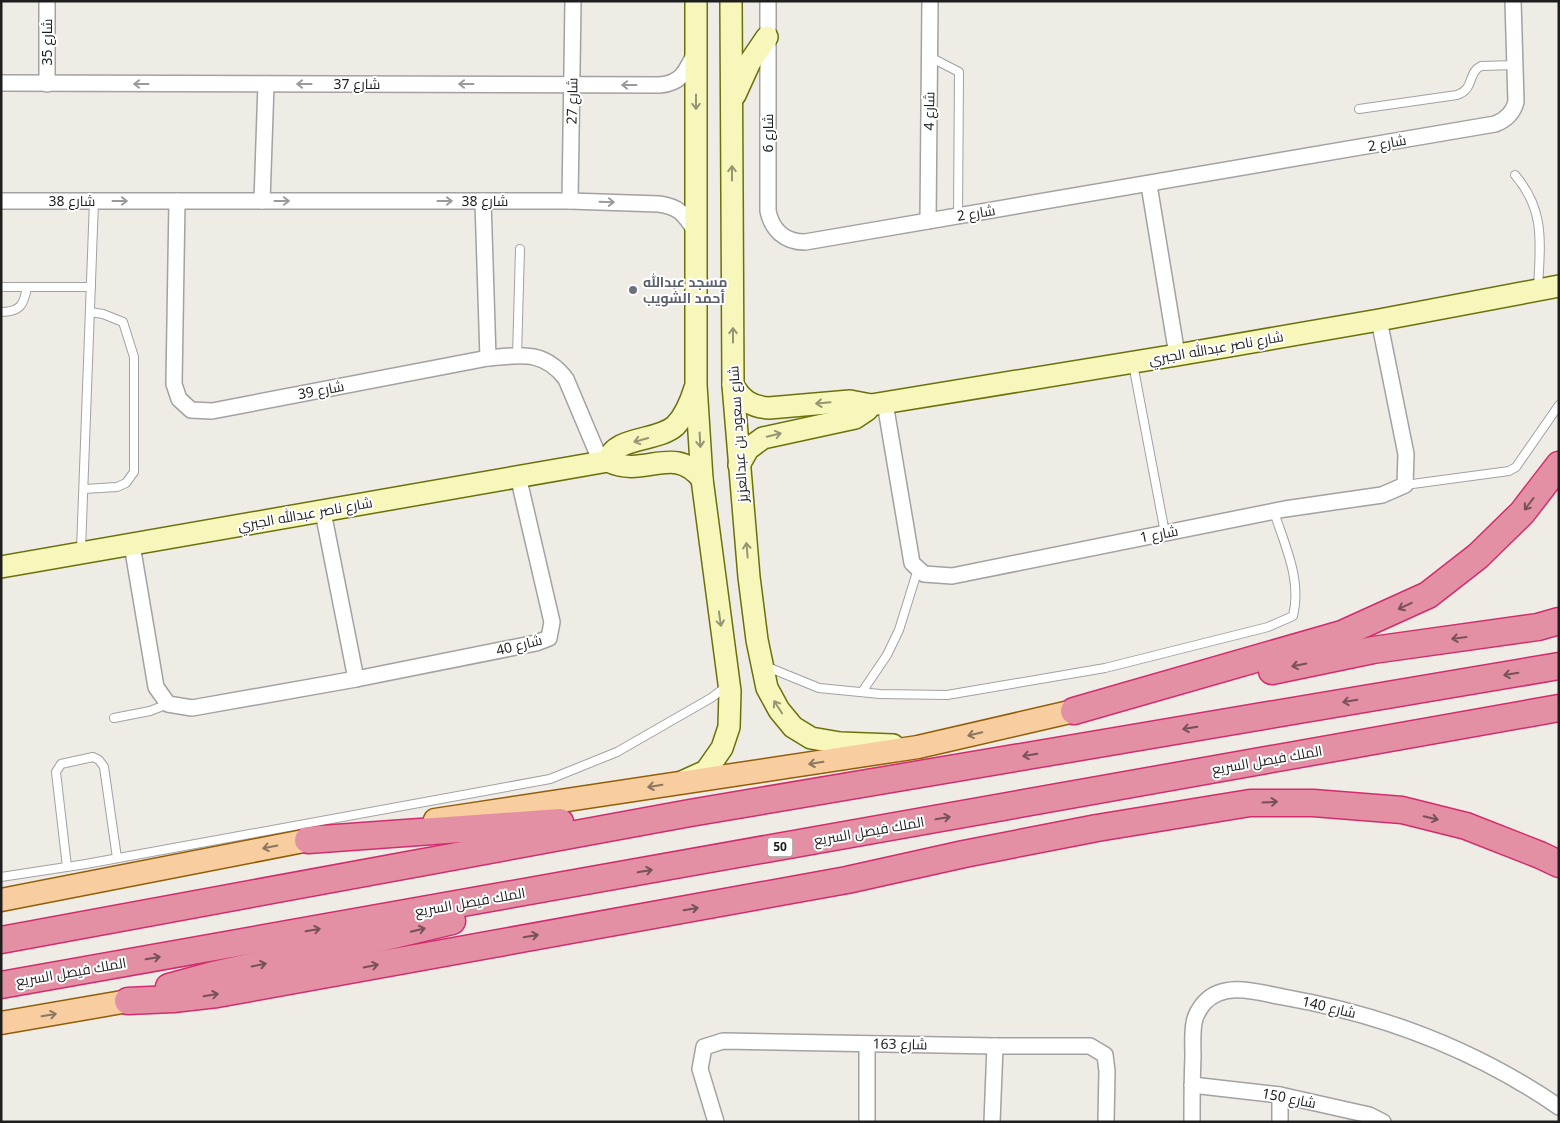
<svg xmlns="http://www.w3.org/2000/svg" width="1560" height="1123" viewBox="0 0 1560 1123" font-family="'Noto Sans',Cairo,sans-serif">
	<rect width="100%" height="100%" fill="#efebe5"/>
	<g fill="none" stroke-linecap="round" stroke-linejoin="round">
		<defs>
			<g id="lane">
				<path d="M930,57L959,72L958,216"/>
				<path d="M1359,109L1457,95C1475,89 1467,73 1481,66L1516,65"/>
				<path d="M1515,175C1546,211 1540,244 1538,289"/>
				<path d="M1,287H91"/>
				<path d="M1,312C20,312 24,305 27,287"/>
				<path d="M517,356L520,249"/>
				<path d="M1133,364L1165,533"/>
				<path d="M1405,485L1509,471L1516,467L1559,405"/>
				<path d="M84,489L117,487L126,483L134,472V357L123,322L103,314L90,312"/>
				<path d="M81,550L94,201"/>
				<path d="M765,666L819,688L880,694L947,695L1105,668L1268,627L1293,616C1302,580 1285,546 1274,512"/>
				<path d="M862,692L887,655L899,630L918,569"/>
				<path d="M114,718L150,711L168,704"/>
				<path d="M67,867L56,772L61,764L93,757L99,760L104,767L117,858"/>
				<path d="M1,877L86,864L550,779L617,752L711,698L727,686"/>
			</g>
			<g id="street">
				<path d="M768,1V211C772,230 785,242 805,242L1495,124C1506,120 1513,113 1516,102L1513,1"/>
				<path d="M1,83L660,85C682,83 686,71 695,53"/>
				<path d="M47,84V1"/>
				<path d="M1149,185L1177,355"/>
				<path d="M1,201H570L659,204C680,207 684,214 696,232"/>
				<path d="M177,201L174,384L179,399L191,410L212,411L488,358C521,355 544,350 566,379L601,462"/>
				<path d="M262,201L266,84"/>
				<path d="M483,201L488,358"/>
				<path d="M570,201L573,1"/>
				<path d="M928,221L930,1"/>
				<path d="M885,403L912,563L924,574L952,576L1285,509L1382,495L1405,485L1406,454L1379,320"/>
				<path d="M323,512L356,679"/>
				<path d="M132,545L156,687L168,704L192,708L356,679L536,643L549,638L552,622L518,476"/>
				<path d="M1192,1085L1280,1095L1369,1115L1383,1122"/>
				<path d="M716,1122L700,1069L704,1047L723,1041L995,1046H1090L1105,1055L1107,1071L1106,1122"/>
				<path d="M867,1122V1044"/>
				<path d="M992,1122L995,1046"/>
				<path d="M1192,1122C1192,1100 1192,1079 1193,1057C1193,1046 1192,1034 1194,1023C1195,1016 1199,1009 1204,1003C1224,981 1257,992 1283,997C1381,1014 1476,1050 1559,1107"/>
				<path d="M1280,1122V1095"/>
			</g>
			<g id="secondary">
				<path d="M731,1L733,385L749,577L757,640L767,688L779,710L793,727L811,738L840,743L893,745"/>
				<path d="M735,95L750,62L767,37"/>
				<path d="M733,385C741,400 752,407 769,408L850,401L871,405L1177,355L1379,320L1559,286"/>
				<path d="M608,461C614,436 657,442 675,426C685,416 691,401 695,388"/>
				<path d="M739,465L748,449L763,438L855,418L867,410L871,405"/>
				<path d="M1,567L608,461C645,479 673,443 702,479"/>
				<path d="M684,781L706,771L722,748L729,727L730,691L702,479L696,385V1"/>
			</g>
			<g id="primary">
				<path d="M435,820L918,747L1074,711"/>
				<path d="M1,900L324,837"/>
				<path d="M1,1023L128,1001"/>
			</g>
			<g id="highway">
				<path d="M1272,671L1373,650L1538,627L1559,621"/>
				<path d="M1074,711L1342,634L1428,595L1478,556L1522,513L1559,465"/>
				<path d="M308,840L560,822"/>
				<path d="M1,940L690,813L1559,666"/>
				<path d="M1,985L1559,708"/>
				<path d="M169,987L213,975L360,943L452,921"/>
				<path d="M128,1001L173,999L217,994L847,880L964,854L1097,828L1250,803H1313L1402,810L1466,826L1540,855L1559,864"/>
			</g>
		</defs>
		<use href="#lane" stroke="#a2a2a2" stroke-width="10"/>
		<use href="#street" stroke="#a2a2a2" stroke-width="18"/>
		<use href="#secondary" stroke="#6b710a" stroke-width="24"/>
		<use href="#primary" stroke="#925d06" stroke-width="25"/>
		<use href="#highway" stroke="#d32c6e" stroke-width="29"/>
		<use href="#lane" stroke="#fff" stroke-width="8"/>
		<use href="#street" stroke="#fff" stroke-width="15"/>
		<use href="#secondary" stroke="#f7f7bb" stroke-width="21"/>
		<use href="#primary" stroke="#f8cea1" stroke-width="22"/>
		<use href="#highway" stroke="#e390a4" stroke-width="26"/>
	</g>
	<defs><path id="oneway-shaft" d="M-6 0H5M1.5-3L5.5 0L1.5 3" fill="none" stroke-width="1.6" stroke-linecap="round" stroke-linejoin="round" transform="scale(1.25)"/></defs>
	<g stroke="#9a9a9a">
		<use href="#oneway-shaft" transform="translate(141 84) rotate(-180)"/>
		<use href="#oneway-shaft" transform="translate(304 84) rotate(-180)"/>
		<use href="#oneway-shaft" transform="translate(466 84) rotate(-180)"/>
		<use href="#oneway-shaft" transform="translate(629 85) rotate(-180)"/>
		<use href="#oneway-shaft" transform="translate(120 201)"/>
		<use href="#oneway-shaft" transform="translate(282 201)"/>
		<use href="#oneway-shaft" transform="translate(445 201)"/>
		<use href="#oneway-shaft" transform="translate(607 202) rotate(2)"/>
	</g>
	<g stroke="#959574">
		<use href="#oneway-shaft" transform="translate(696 102) rotate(90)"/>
		<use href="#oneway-shaft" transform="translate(732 173) rotate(-90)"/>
		<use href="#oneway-shaft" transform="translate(733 335) rotate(-90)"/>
		<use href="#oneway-shaft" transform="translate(823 403) rotate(175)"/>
		<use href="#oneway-shaft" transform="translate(774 435) rotate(-14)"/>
		<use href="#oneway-shaft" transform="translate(641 440) rotate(164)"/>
		<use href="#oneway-shaft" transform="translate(700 440) rotate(87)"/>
		<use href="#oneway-shaft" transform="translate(747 550) rotate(-95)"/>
		<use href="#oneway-shaft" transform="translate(720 619) rotate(82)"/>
		<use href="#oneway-shaft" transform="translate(778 707) rotate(-123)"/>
	</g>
	<g stroke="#77515a">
		<use href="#oneway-shaft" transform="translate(1529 504) rotate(127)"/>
		<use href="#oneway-shaft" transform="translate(1405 606) rotate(155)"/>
		<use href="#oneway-shaft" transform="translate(1459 638) rotate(172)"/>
		<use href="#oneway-shaft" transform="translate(1299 665) rotate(168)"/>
		<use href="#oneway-shaft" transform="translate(1511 674) rotate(170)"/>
		<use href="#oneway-shaft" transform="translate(1350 701) rotate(170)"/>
		<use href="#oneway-shaft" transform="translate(1190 728) rotate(170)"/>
		<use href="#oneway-shaft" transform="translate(1030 755) rotate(170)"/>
		<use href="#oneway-shaft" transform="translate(1270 802) rotate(-3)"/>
		<use href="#oneway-shaft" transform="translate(943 818) rotate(-10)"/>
		<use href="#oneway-shaft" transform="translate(1431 818) rotate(14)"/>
		<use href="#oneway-shaft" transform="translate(645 871) rotate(-10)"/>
		<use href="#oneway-shaft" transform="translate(691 909) rotate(-10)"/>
		<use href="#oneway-shaft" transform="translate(313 930) rotate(-10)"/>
		<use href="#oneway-shaft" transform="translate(418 930) rotate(-14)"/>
		<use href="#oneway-shaft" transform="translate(531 936) rotate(-10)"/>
		<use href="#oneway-shaft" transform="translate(153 958) rotate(-10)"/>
		<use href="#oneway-shaft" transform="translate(259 965) rotate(-12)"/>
		<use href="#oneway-shaft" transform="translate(371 966) rotate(-11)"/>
		<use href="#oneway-shaft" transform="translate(211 995) rotate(-9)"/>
	</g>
	<g stroke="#8b7660">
		<use href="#oneway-shaft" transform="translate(975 734) rotate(167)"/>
		<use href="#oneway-shaft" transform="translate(816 763) rotate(171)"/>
		<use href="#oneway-shaft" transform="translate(655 786) rotate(171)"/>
		<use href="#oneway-shaft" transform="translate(270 847) rotate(169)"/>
		<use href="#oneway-shaft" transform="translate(49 1015) rotate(-10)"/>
	</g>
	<circle fill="#6b7280" stroke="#fff" stroke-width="2" cx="633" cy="290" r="5"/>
	<g text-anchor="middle" stroke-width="4" stroke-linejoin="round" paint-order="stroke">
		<rect fill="#fff" stroke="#626262" stroke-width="1" x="767.5" y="837.5" width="25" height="19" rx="4"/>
		<g font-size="12" font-weight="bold" fill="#1e1e1e">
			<text x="780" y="851">50</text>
		</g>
		<g font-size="14" fill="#1e1e1e" stroke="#fff">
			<text transform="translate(47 42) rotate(-90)" y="5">شارع 35</text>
			<text x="357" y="89">شارع 37</text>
			<text transform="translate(572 101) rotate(-89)" y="5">شارع 27</text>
			<text transform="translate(929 111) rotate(-89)" y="5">شارع 4</text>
			<text transform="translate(768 133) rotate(-90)" y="5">شارع 6</text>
			<text transform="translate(1387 143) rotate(-10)" y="5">شارع 2</text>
			<text x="72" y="206">شارع 38</text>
			<text x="485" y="206">شارع 38</text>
			<text transform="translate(976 213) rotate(-9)" y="5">شارع 2</text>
			<text transform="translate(1216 348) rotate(-10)" y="5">شارع ناصر عبدالله الجبري</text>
			<text transform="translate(321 390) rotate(-11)" y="5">شارع 39</text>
			<text transform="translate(738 434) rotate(-94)" y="5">شارع سعود بن عبدالعزيز</text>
			<text transform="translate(305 514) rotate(-10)" y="5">شارع ناصر عبدالله الجبري</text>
			<text transform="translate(1159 534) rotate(-11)" y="5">شارع 1</text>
			<text transform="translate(519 645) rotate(-14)" y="5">شارع 40</text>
			<text transform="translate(1267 760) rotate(-10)" y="5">الملك فيصل السريع</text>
			<text transform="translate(869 831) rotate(-10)" y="5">الملك فيصل السريع</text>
			<text transform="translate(470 902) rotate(-10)" y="5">الملك فيصل السريع</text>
			<text transform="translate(71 972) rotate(-10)" y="5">الملك فيصل السريع</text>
			<text transform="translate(1329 1007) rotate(13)" y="5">شارع 140</text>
			<text transform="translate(900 1044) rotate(1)" y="5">شارع 163</text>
			<text transform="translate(1289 1098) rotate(11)" y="5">شارع 150</text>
		</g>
		<g font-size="14" font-weight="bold" fill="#5b616d" stroke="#fff" text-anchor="start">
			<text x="643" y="287">مسجد عبدالله<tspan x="643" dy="16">أحمد الشويب</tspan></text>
		</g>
	</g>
	<rect width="1560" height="1123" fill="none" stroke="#1e1e1e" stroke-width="5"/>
</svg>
